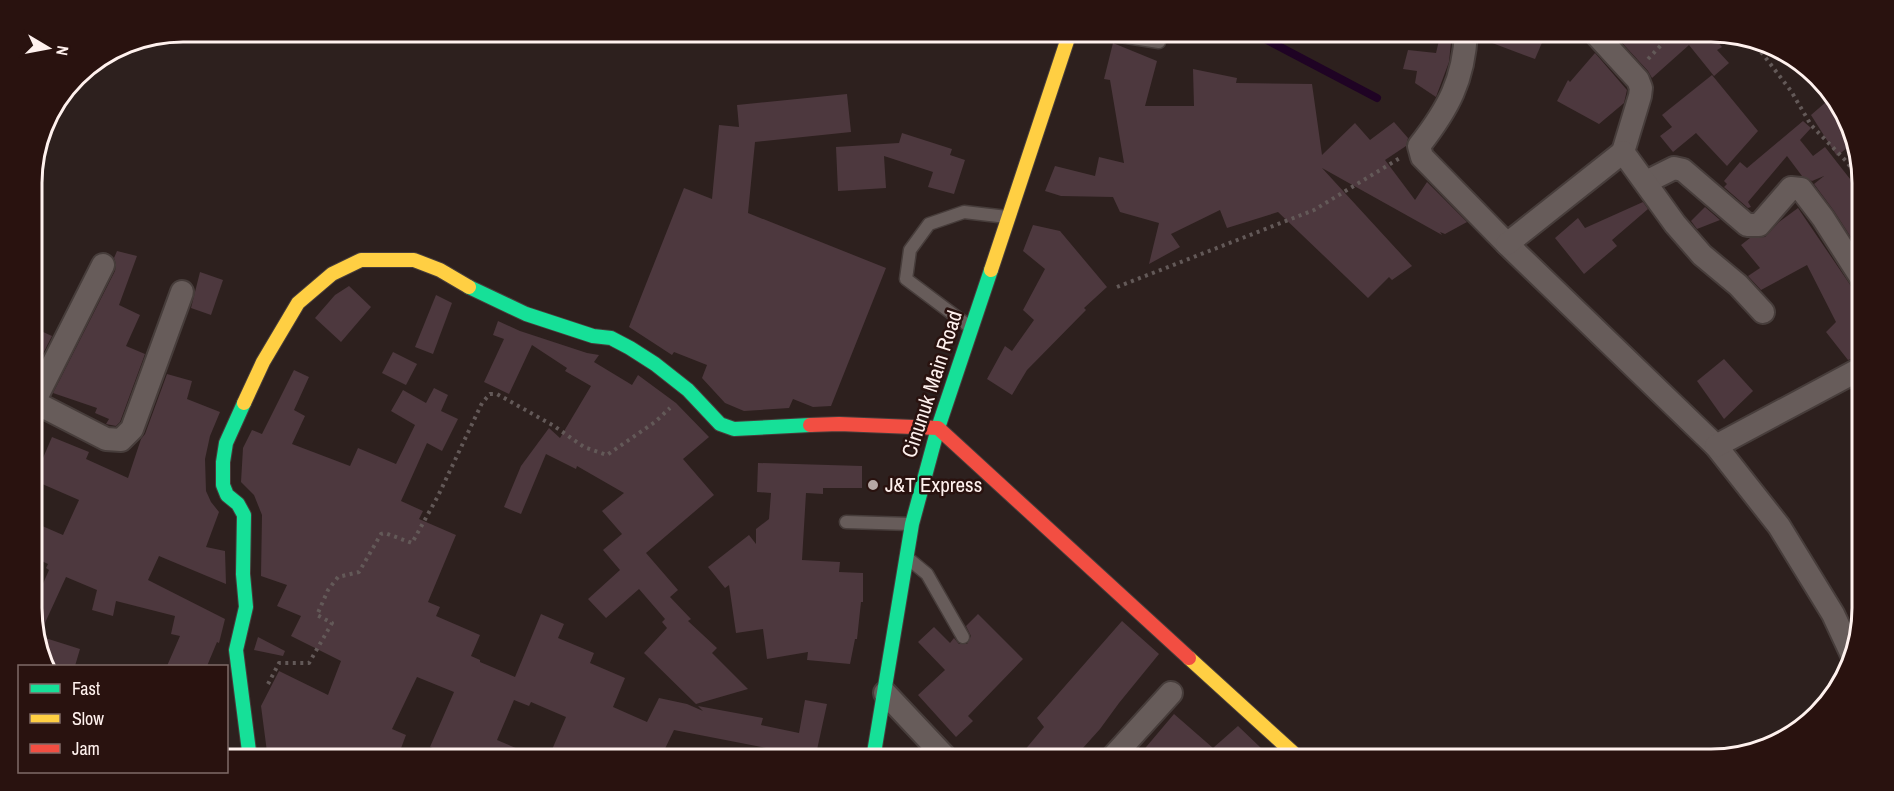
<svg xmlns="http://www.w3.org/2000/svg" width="1894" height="791" viewBox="0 0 1894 791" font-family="'Archivo Narrow',sans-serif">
	<rect width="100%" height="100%" fill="#2d201e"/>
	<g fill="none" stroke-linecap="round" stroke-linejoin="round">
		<path stroke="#1f0324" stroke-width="8" d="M1231,32L1265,39L1377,98"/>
	</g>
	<g fill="#4d383e">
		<path d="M1441,32H1452L1449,62L1436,97L1415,83L1417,71L1403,69L1408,50L1436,53Z"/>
		<path d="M1479,32H1526L1544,38L1535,59L1479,38Z"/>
		<path d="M1615,32H1709L1722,47L1717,50L1729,63L1714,76L1689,45L1652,78L1648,71L1613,33Z"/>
		<path d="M1113,43L1157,61L1145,106H1194L1193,69L1237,78L1236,83L1312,84L1322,155L1355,123L1370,140L1394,122L1408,138L1406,146L1385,160L1415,200L1427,182L1467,222L1445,234L1440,232L1442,235L1322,168L1412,266L1392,280L1389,277L1368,298L1278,212L1227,228L1220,210L1171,234L1180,247L1149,264L1159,223L1120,212L1113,197L1061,196L1045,191L1055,166L1095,176L1099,157L1124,163L1110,80L1104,79Z"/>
		<path d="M1595,53L1627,90L1624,103L1599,124L1557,101L1568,80L1570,82Z"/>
		<path d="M1712,75L1758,131L1727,166L1696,133L1673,152L1660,136L1672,127L1662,115Z"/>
		<path d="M847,94L851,132L755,142L748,213L886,268L831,406L813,407L793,399L789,408L744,411L725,403L702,378L707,365L674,352L672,355L629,327L684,188L712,199L719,125L739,127L737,105Z"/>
		<path d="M1833,96L1853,143L1837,156L1811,115Z"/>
		<path d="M1803,121L1811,128L1800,140L1813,156L1825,147L1861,193V253L1834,211L1814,184L1824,176L1812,181L1802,176L1787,156L1748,202L1751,207L1748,208L1724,187L1727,184L1724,181L1740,162L1747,168Z"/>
		<path d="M902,133L952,149L950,155L965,160L954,194L928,187L933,172L884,156L886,188L838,191L836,147L899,143Z"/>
		<path d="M1643,202L1648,209L1612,240L1617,246L1584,274L1555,238L1578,218L1585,228Z"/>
		<path d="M1705,207L1720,220L1697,229L1691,221Z"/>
		<path d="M1798,208L1851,286L1855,291L1862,292V355L1848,360L1826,332L1836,322L1807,265L1761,290L1748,276L1760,268L1741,245L1750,238L1765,237L1779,222Z"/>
		<path d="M1033,225L1060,231L1107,287L1084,308L1086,310L1027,370L1012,395L987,379L1005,346L1012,351L1034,320L1023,310L1045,269L1023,251Z"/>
		<path d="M117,251L137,256L119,305L140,315L126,346L145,354L120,422L116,426L106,424L109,419L95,413L97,408L53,393L115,271L116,264L114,258Z"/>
		<path d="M200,272L223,280L211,315L191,308Z"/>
		<path d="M349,286L371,307L341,342L315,318L335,295Z"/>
		<path d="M436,295L452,303L433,354L415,347Z"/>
		<path d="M498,321L520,331L587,353L599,355L594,362L632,385L638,375L676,403L709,437L683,459L714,495L646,553L678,590L670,597L691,619L688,621L717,648L712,653L748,689L696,704L644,653L667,628L662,622L665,619L639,589L606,618L588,599L620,570L603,550L622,534L602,511L624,493L577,466L576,469L546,454L521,514L504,507L521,466L549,428L560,438L591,386L565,371L567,368L532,345L509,394L484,382L504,339L493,335Z"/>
		<path d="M32,327L52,336L32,375Z"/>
		<path d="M393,352L417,364L406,385L382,373Z"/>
		<path d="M1724,359L1753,391L1724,419L1697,381Z"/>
		<path d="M294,370L309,377L294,410L305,416L292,444L350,466L358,448L396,464L415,425L391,411L403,390L426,403L434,388L448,395L441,411L458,419L442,451L427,443L401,501L423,511L419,519L456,535L428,602L440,607L436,616L480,635L471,656L480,660V662L515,677L541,614L564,624L558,638L594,653L590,663L625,678L613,707L647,722L659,698L687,704L703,711L698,706L763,718L761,725L799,733L805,700L827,704L815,759H763L766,748L674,730L660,759H548L566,717L531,702L529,706L514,700L497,740L542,759H459L430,747L454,692L417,677L392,729L406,735L397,759H341L324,751L320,759H281L267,752L261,706L279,671L328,695L341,661L291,636L301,616L277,606L287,585L261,576L262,515L254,495L241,482L243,448L252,430L262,434Z"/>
		<path d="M167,374L192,381L187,399L220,412L210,436L205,459L206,491L211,502L219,512L206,547L225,551L226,584L159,556L148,580L225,619L219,643L217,642L207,666H167L180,636L171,634L175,616L116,601L113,616L92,610L97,590L66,577L39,636L80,649L75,666H49L33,628V606L49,570L46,568L48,564L33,557V522L63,535L79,500L33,480V469L38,456L43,458L52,437L89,452L86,459L128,478L141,439L145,434Z"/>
		<path d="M758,463L862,466V488H823V494L806,493L802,560L840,562L839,572L863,573V602H861L857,639H855L850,664L807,660L808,652L767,659L763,629L736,633L729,585L725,588L708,567L749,535L756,544V529L769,519L771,493L757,492Z"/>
		<path d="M978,614L1023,659L968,716L973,721L956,737L918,695L945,670L918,642L934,627L950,643L954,638L959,644H967L971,636L966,626Z"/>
		<path d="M1122,621L1159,654L1119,703L1100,729L1073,759H1034L1024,751L1044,727L1037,718Z"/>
		<path d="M258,637L285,651L283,656L254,650Z"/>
		<path d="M1174,714L1213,748L1238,726L1261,748L1248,759H1136Z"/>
	</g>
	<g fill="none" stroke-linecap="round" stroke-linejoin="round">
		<defs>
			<g id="lane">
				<path d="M1094,32L1159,42"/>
				<path d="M970,327L906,279L910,250L929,224L964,212L1007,217"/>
				<path d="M846,522L911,524"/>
				<path d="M910,560L927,574L963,637"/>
			</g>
			<g id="street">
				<path d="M1466,32C1464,80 1448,109 1419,146L1422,157L1507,244L1716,446L1779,526L1833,614L1853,657"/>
				<path d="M1594,32L1638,80L1641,88L1640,96L1623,152"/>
				<path d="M1646,182L1674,168L1683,170L1747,225H1759L1791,188L1801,189L1823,218L1862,279"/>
				<path d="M1507,244L1623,152L1675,224L1702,255L1738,285L1763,312"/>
				<path d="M34,402L106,439L121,440L132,429L182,292"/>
				<path d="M32,406L103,265"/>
				<path d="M1716,446L1862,368"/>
				<path d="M885,693L947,759"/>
				<path d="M1111,759L1171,693"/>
			</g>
			<g id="fast">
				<path d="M469,287L526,314L593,336L611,338L630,348L655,364L688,390L720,424L734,429L810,425"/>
				<path d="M244,403L226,443L223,462V485L227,495L238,504L244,515L243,574L246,607L236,650L250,759"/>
				<path d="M873,759L912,524L938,428L991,270"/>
			</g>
			<g id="slow">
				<path d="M991,270L1070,32"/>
				<path d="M244,403L263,362L298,303L332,274L361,260H414L440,270L469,287"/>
				<path d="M1189,658L1300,759"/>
			</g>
			<path id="jam" d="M810,425L839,424L938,428L1189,658"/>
		</defs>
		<use href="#lane" stroke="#473d3b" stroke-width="15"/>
		<use href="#street" stroke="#473d3b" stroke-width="26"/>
		<use href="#fast" stroke="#473d3b" stroke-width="16"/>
		<use href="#slow" stroke="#473d3b" stroke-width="16"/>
		<use href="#jam" stroke="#473d3b" stroke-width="16"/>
		<g stroke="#635958" stroke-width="4" stroke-dasharray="3 4.5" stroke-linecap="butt">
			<path d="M1752,40L1791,91L1811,125L1847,162L1861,182"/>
			<path d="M1648,59L1662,44L1670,32"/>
			<path d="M1117,287L1314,210L1400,158"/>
			<path d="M268,684L279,663H309L332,623L317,615L328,590L338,577L359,572L381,534L385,533L412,543L438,496L482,403L490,394H497L554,426L584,447L607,455L655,422L670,408"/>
		</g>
		<use href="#lane" stroke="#675c5a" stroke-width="12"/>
		<use href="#street" stroke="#675c5a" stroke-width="22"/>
		<use href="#fast" stroke="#16e098" stroke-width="14"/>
		<use href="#slow" stroke="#ffcf43" stroke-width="14"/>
		<use href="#jam" stroke="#f24e42" stroke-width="14"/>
	</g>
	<circle fill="#b6a8a5" stroke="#29120f" stroke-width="2" cx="873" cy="485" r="6"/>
	<g text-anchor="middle" stroke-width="5" stroke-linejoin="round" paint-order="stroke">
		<g font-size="21" fill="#fff1ee" stroke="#29120f">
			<text transform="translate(932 384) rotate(-72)" y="7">Cinunuk Main Road</text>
		</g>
		<g font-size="21" fill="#fff1ee" stroke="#29120f" text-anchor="start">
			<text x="885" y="492">J&amp;T Express</text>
		</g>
	</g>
	<path d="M0 0H1894V791H0ZM183 42H1711A141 141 0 0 1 1852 183V608A141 141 0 0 1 1711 749H183A141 141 0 0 1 42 608V183A141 141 0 0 1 183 42Z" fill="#29120f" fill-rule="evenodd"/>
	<path fill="none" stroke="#fff1ee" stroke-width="3" d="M183 42H1711A141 141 0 0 1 1852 183V608A141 141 0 0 1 1711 749H183A141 141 0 0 1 42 608V183A141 141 0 0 1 183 42Z"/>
	<rect x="18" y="665" width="210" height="108" fill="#29120f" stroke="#7f6b68" stroke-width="1.5"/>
	<rect x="30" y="684" width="30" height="9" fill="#16e098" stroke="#7f6b68" stroke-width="1.5"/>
	<text x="72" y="695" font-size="18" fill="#fff1ee">Fast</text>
	<rect x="30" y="714" width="30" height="9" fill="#ffcf43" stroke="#7f6b68" stroke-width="1.5"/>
	<text x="72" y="725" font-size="18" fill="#fff1ee">Slow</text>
	<rect x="30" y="744" width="30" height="9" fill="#f24e42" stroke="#7f6b68" stroke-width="1.5"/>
	<text x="72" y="755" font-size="18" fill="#fff1ee">Jam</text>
	<g transform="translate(48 48) rotate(100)" stroke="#29120f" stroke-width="4.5" paint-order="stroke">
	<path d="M0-4.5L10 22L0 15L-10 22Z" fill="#fff1ee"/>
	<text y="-9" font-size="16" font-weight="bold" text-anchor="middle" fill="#fff1ee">N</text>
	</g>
</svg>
